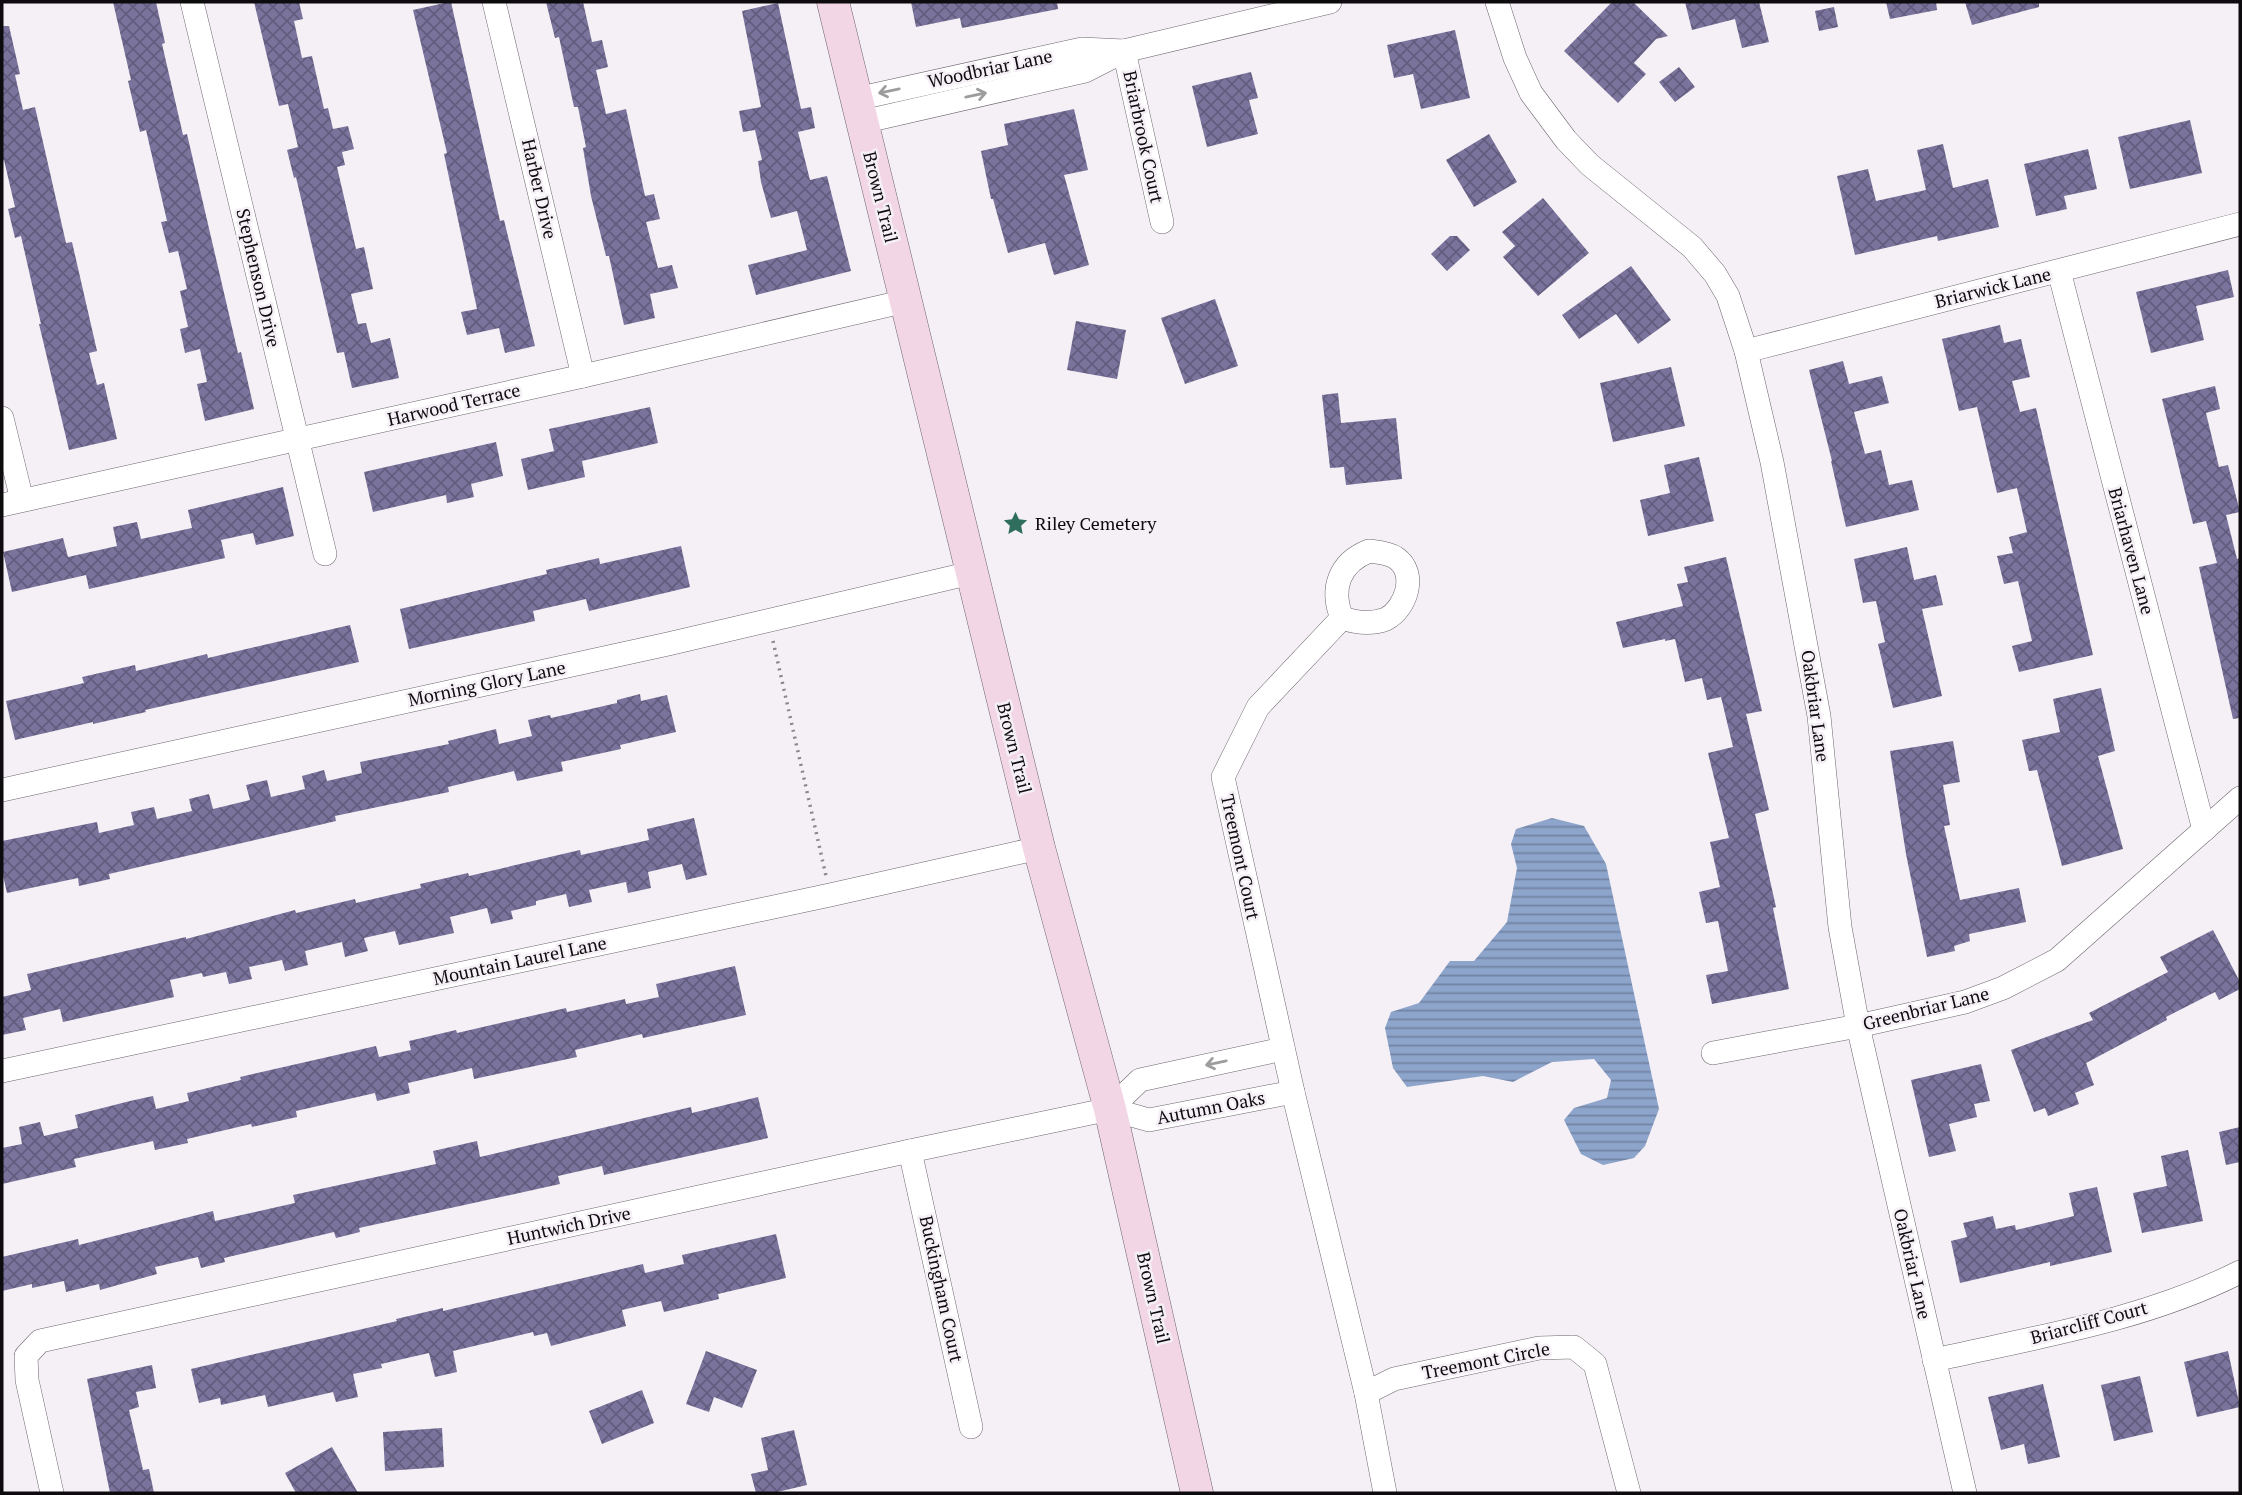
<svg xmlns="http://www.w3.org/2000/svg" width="2242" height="1495" viewBox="0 0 2242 1495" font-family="'PT Serif',serif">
	<defs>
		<pattern id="water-rules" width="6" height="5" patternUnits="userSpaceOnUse" patternTransform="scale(1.75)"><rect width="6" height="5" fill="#8da4cb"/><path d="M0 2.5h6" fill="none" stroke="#7284a3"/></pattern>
		<pattern id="building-cross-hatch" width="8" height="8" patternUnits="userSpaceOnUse" patternTransform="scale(1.75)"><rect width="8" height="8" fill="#7a749d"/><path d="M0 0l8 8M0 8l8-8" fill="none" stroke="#625d7e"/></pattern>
	</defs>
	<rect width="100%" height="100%" fill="#f5eff6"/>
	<path fill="url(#water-rules)" d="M1552,818L1584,826L1606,864L1659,1109L1645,1146L1634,1158L1603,1165L1581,1154L1564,1120L1574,1108L1607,1098L1611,1080L1594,1059L1552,1062L1513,1082L1483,1076L1407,1087L1393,1068L1385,1028L1391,1012L1419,1003L1450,961H1474L1507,922L1517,868L1511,844L1516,829Z"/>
	<g fill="url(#building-cross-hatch)">
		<path d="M113,2H156L165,43L162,44L183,135L187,134L238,353L241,352L254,409L205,421L197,384L207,382L200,349L185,353L180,329L188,327L180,291L187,289L178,251L169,253L161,222L167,221L146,130L140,132L128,81L131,80Z"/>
		<path d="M254,2H299L303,19L294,21L302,58L312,56L324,109L328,108L333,129L348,126L354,149L342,152L345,165L337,167L356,249L364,247L373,289L351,294L358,324L366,323L371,343L390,338L399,378L352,388L344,352L337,353L296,177L294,178L287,150L298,147L288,104L279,106Z"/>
		<path d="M449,2H451L500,221L504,220L535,346L505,353L499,328L467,335L461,312L477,309L444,154L447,153L413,10Z"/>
		<path d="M546,2H583L592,42L602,40L608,67L596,70L606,114L626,109L645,196L654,194L660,219L646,222L658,268L672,265L678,288L650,294L655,318L624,325L609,256H606L591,196L583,148L586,147L578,107H574L559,37L555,38Z"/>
		<path d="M911,2H1057L1058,9L962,28L960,18L916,27Z"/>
		<path d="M1612,2H1633L1668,36L1656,39L1634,63L1646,74L1618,103L1564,51Z"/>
		<path d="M1685,2H1759L1769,42L1742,48L1735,19L1692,30Z"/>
		<path d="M1886,2H1936L1937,10L1890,19Z"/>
		<path d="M1965,2H2039V7L1972,25Z"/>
		<path d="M778,3L801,109L811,107L815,128L798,132L810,180L827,176L851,271L756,295L748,265L807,250L797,211L771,218L761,182L758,161L762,160L755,130L743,132L739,111L761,107L742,11Z"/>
		<path d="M1834,7L1838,27L1819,31L1815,11Z"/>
		<path d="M2,26H9L20,74L15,75L23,110L35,107L66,243L72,242L97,351L89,353L97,385L104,383L117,439L69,450L39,324H41L21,236L15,238L8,209L15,207L4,160L2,161Z"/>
		<path d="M1455,30L1470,98L1421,109L1413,74L1394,78L1387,45Z"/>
		<path d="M1679,67L1695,87L1675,102L1659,82Z"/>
		<path d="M1251,72L1258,98L1249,100L1258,134L1207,147L1192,86Z"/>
		<path d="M1074,109L1088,170L1064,175L1089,265L1054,275L1045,243L1008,253L993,199H991L981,151L1008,145L1004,124Z"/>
		<path d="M2190,120L2202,173L2130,189L2118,137Z"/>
		<path d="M1489,134L1517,182L1474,207L1446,160Z"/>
		<path d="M1943,144L1953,188L1988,179L1999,227L1938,241L1937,236L1855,255L1837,176L1868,169L1876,201L1926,190L1917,150Z"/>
		<path d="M2088,149L2097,189L2064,196L2067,209L2036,216L2024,164Z"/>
		<path d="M1543,198L1589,253L1538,296L1503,257L1515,246L1502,232Z"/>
		<path d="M1450,236H1457L1470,250L1447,271L1431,254Z"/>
		<path d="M1631,266L1671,320L1638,344L1616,314L1579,339L1562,315Z"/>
		<path d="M2228,270L2234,297L2196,306L2204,340L2151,353L2136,292Z"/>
		<path d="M1215,299L1238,366L1185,384L1161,318Z"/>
		<path d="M1076,321L1126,330L1117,379L1067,370Z"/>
		<path d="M2000,325L2004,343L2021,339L2030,377L2012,381L2020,412L2036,408L2093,655L2019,672L2012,646L2032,641L2018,581L2004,584L1997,556L2013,553L2009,537L2027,532L2017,488L1997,493L1977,407L1959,411L1942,339Z"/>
		<path d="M1843,361L1849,384L1882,376L1889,403L1854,412L1865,454L1881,450L1889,485L1912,480L1919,510L1846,527L1831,461H1832L1809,370Z"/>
		<path d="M1671,367L1685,426L1613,442L1600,383Z"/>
		<path d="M2215,386L2220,409L2206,413L2219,467L2228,465L2240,512L2226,515L2237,559L2240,558V718L2233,719L2199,567L2217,563L2206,521L2193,524L2162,399Z"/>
		<path d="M1338,393L1341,423L1396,418L1402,479L1346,485L1344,467L1330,468L1322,395Z"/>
		<path d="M650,407L658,443L582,461L585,477L528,490L521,459L554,451L549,429Z"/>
		<path d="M496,442L503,476L471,484L474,497L447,503L446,495L373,512L364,472Z"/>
		<path d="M1699,457L1714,521L1648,536L1640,500L1670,493L1664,465Z"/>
		<path d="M283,487L294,536L256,545L253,533L221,540L225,558L89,589L86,575L12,592L3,552L63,538L68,557L117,546L113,527L137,522L141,539L192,528L188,510Z"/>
		<path d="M681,546L690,587L589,611L586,599L533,611L535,621L409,649L400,609L547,574L546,570L599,558L600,564Z"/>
		<path d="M1907,547L1914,580L1936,575L1943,605L1922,609L1942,696L1893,708L1878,644L1885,642L1876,601L1863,603L1854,559Z"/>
		<path d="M1726,557L1762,711L1746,714L1769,810L1755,814L1776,907L1773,908L1789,989L1712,1004L1706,975L1728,971L1718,921L1706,923L1699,892L1720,887L1710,842L1729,838L1708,753L1733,747L1721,697L1707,700L1702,678L1685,682L1675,639L1665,641V639L1623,648L1616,622L1683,606L1677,584L1688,582L1684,567Z"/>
		<path d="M350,625L359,662L145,710L146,712L93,724V722L15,740L6,701L84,683L82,677L135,665L136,671L207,654L208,658Z"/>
		<path d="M2101,688L2115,751L2098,756L2123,849L2062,866L2037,770L2029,771L2022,740L2060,732L2053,699Z"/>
		<path d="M640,694L641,701L667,695L676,732L620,745L621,749L561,762L563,771L517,781L514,771L448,787L449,792L335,816L336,821L109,874L110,879L79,886L78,878L7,893L2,871V841L97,822L99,833L134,825L131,812L154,807L157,819L192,811L189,799L209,794L213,809L250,800L246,785L267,780L271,797L305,789L302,776L324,770L327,781L362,773L360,762L449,744L448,741L496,729L499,744L532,736L528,720L550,715L551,718L617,703V700Z"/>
		<path d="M1953,741L1960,782L1943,785L1950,825L1944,826L1960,900L2019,888L2026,922L1969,934L1970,941L1954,946L1955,951L1927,957L1906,854L1890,751Z"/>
		<path d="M694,818L707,875L686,880L682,864L648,872L651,888L628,893L626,882L589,890L592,902L569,907L566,894L536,901V905L511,911L513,919L491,924L487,908L450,917L454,933L399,945L395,931L364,938L368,951L345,957L342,942L305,951L308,965L285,971L282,960L249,967L252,979L229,984L226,972L203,977L202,973L170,980L174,997L63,1022L60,1009L23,1018L26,1030L2,1035V997L31,990L27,974L186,937V939L295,910L296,913L355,899L356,903L421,888L420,884L468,873L469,876L580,850L581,855L649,840L647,829Z"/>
		<path d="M2213,930L2240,982V989L2219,1000L2215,992L2166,1017L2167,1020L2086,1063L2094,1085L2075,1093L2079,1104L2048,1116L2045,1108L2034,1112L2011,1050L2093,1020L2089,1013L2168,972L2160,957Z"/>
		<path d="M735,966L746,1015L643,1038L642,1034L575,1050L577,1057L474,1079L472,1068L408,1083L410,1093L377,1101L375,1093L296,1111L297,1117L252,1127L251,1124L187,1139L188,1143L155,1150L153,1141L74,1159L76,1167L2,1184V1148L22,1144L19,1127L40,1122L44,1136L78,1128L75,1115L130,1101L153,1096L156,1109L189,1101L187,1093L241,1080L240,1077L376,1046L379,1057L411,1050L409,1041L456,1030L457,1033L566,1008L567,1012L625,999L626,1004L659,997L656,984Z"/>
		<path d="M1981,1064L1990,1101L1974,1104L1977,1117L1949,1124L1956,1151L1929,1157L1911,1080Z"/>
		<path d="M758,1097L768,1138L604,1175L602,1166L558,1176L560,1184L359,1228L360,1232L336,1238L334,1232L292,1242L224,1258L225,1262L201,1268L198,1257L155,1267L157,1274L100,1290L99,1284L66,1292L64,1281L32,1288V1284L2,1291V1257L78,1239L79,1245L213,1211L215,1221L295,1203L293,1195L436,1164L433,1151L477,1141L480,1157L691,1107L692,1113Z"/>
		<path d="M2240,1127V1162L2226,1165L2219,1132Z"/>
		<path d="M2188,1150L2203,1221L2142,1233L2133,1193L2167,1186L2161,1156Z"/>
		<path d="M2097,1187L2112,1252L2050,1266V1262L1960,1283L1951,1241L1967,1237L1963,1223L1993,1216L1996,1229L2015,1225L2016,1230L2074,1216L2069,1193Z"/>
		<path d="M776,1234L786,1278L718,1294L719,1299L664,1312L661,1301L622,1310L626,1326L551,1346L547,1333L534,1336L533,1332L453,1351L457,1372L435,1377L429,1353L381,1364L382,1368L353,1374L358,1397L336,1402L333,1392L268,1407L265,1395L221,1405L220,1398L199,1403L191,1369L397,1321L396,1319L443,1308V1311L643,1264L645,1273L684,1264L682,1255Z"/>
		<path d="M706,1351L757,1370L742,1408L714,1397L709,1412L686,1404Z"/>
		<path d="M2228,1351L2240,1407L2197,1417L2184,1362Z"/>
		<path d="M152,1365L156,1388L136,1392L139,1407L129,1410L143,1470L149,1469L154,1493H110L87,1379Z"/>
		<path d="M2140,1376L2153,1432L2114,1441L2101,1385Z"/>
		<path d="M2043,1384L2060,1457L2028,1464L2024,1444L2001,1450L1988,1397Z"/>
		<path d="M642,1390L654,1423L602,1444L589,1411Z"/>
		<path d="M442,1428L444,1467L385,1471L383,1432Z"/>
		<path d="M794,1430L807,1485L773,1493H756L751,1474L768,1470L761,1438Z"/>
		<path d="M332,1447L358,1493H296L285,1473Z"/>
	</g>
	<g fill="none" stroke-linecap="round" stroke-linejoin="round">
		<defs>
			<g id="street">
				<path d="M192,2L325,554"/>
				<path d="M494,2L583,376"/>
				<path d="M1497,2L1515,58L1531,93L1566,140L1590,165L1692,247L1715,274L1728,296L1746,351L1772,462L1819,716L1840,927L1858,1026L1965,1493"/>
				<path d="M1124,51L1162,222"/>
				<path d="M856,99L1082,49L1124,51"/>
				<path d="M862,122L1085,71L1124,51L1330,2"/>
				<path d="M2059,271L2204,830"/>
				<path d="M1746,351L2240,224"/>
				<path d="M2,418L22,500"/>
				<path d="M2,505L583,376L906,301"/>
				<path d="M1369,551C1377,552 1389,553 1396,558C1418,573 1406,609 1386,619C1371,625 1357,623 1342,618C1330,589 1339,563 1369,551Z"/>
				<path d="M1342,618L1258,707L1223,777L1293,1092L1366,1393"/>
				<path d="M2,790L668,644L971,573"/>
				<path d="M1713,1053L1858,1026L1965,1002L2003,988L2057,960L2240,798"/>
				<path d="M2,1071L830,895L1039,848"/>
				<path d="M1110,1109L1140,1080L1283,1049"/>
				<path d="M910,1151L971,1427"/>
				<path d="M1934,1360C2037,1337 2145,1320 2240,1272"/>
				<path d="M52,1493L27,1380L26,1356L40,1341L910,1151L1110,1109L1149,1120L1293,1092"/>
				<path d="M1385,1493L1366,1393L1394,1379L1539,1348L1574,1347L1595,1364L1629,1493"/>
			</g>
			<path id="secondary" d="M833,2L1039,848L1110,1109L1197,1493"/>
		</defs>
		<use href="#street" stroke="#6c666d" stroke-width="24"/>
		<use href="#secondary" stroke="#6c666d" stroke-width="33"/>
		<path stroke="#8b868b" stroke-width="3.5" stroke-dasharray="2 5" stroke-linecap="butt" d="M773,641L826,876"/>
		<use href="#street" stroke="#fff" stroke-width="23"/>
		<use href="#secondary" stroke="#f3d6e5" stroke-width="32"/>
	</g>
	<defs><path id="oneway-shaft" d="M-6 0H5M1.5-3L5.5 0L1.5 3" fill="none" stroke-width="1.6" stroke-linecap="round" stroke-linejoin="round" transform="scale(1.75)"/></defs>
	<g stroke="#9e9d9e">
		<use href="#oneway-shaft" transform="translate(889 91) rotate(168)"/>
		<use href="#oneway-shaft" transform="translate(976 95) rotate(-12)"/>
		<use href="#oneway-shaft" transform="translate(1216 1063) rotate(168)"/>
	</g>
	<defs>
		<symbol id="sight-bare" viewBox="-9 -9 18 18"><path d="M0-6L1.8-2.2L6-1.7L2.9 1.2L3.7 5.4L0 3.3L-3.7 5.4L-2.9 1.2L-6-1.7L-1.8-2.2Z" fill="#2f6e5d" stroke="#f5eff6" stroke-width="2.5" paint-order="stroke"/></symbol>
	</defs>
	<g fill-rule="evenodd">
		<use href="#sight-bare" x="998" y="506" width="35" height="35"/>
	</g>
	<g text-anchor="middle" stroke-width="5" stroke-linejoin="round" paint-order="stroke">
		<g font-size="18" fill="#0d0b0d" stroke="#f5eff6">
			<text transform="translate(990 69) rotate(-12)" y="6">Woodbriar Lane</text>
			<text transform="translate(1143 137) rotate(78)" y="6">Briarbrook Court</text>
			<text transform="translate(539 189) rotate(77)" y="6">Harber Drive</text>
			<text transform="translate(880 197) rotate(76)" y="6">Brown Trail</text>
			<text transform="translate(258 278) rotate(77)" y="6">Stephenson Drive</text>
			<text transform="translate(1993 288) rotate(-14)" y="6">Briarwick Lane</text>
			<text transform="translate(454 405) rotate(-13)" y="6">Harwood Terrace</text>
			<text transform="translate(2131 551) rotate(75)" y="6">Briarhaven Lane</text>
			<text transform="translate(487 684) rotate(-12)" y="6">Morning Glory Lane</text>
			<text transform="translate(1815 706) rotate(82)" y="6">Oakbriar Lane</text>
			<text transform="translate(1014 748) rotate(76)" y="6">Brown Trail</text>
			<text transform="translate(1240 857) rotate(78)" y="6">Treemont Court</text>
			<text transform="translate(520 961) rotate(-12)" y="6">Mountain Laurel Lane</text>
			<text transform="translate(1926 1009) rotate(-14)" y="6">Greenbriar Lane</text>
			<text transform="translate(1211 1108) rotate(-11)" y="6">Autumn Oaks</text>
			<text transform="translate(569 1226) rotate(-12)" y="6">Huntwich Drive</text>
			<text transform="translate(1912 1264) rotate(77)" y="6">Oakbriar Lane</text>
			<text transform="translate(941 1289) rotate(78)" y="6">Buckingham Court</text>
			<text transform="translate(1153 1298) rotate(77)" y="6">Brown Trail</text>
			<text transform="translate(2089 1323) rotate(-15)" y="6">Briarcliff Court</text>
			<text transform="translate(1486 1361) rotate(-11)" y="6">Treemont Circle</text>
		</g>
		<g font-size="18" fill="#0d0b0d" stroke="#f5eff6" text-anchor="start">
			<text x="1035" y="530">Riley Cemetery</text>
		</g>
	</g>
	<rect width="2242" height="1495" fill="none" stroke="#0d0b0d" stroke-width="7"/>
</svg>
